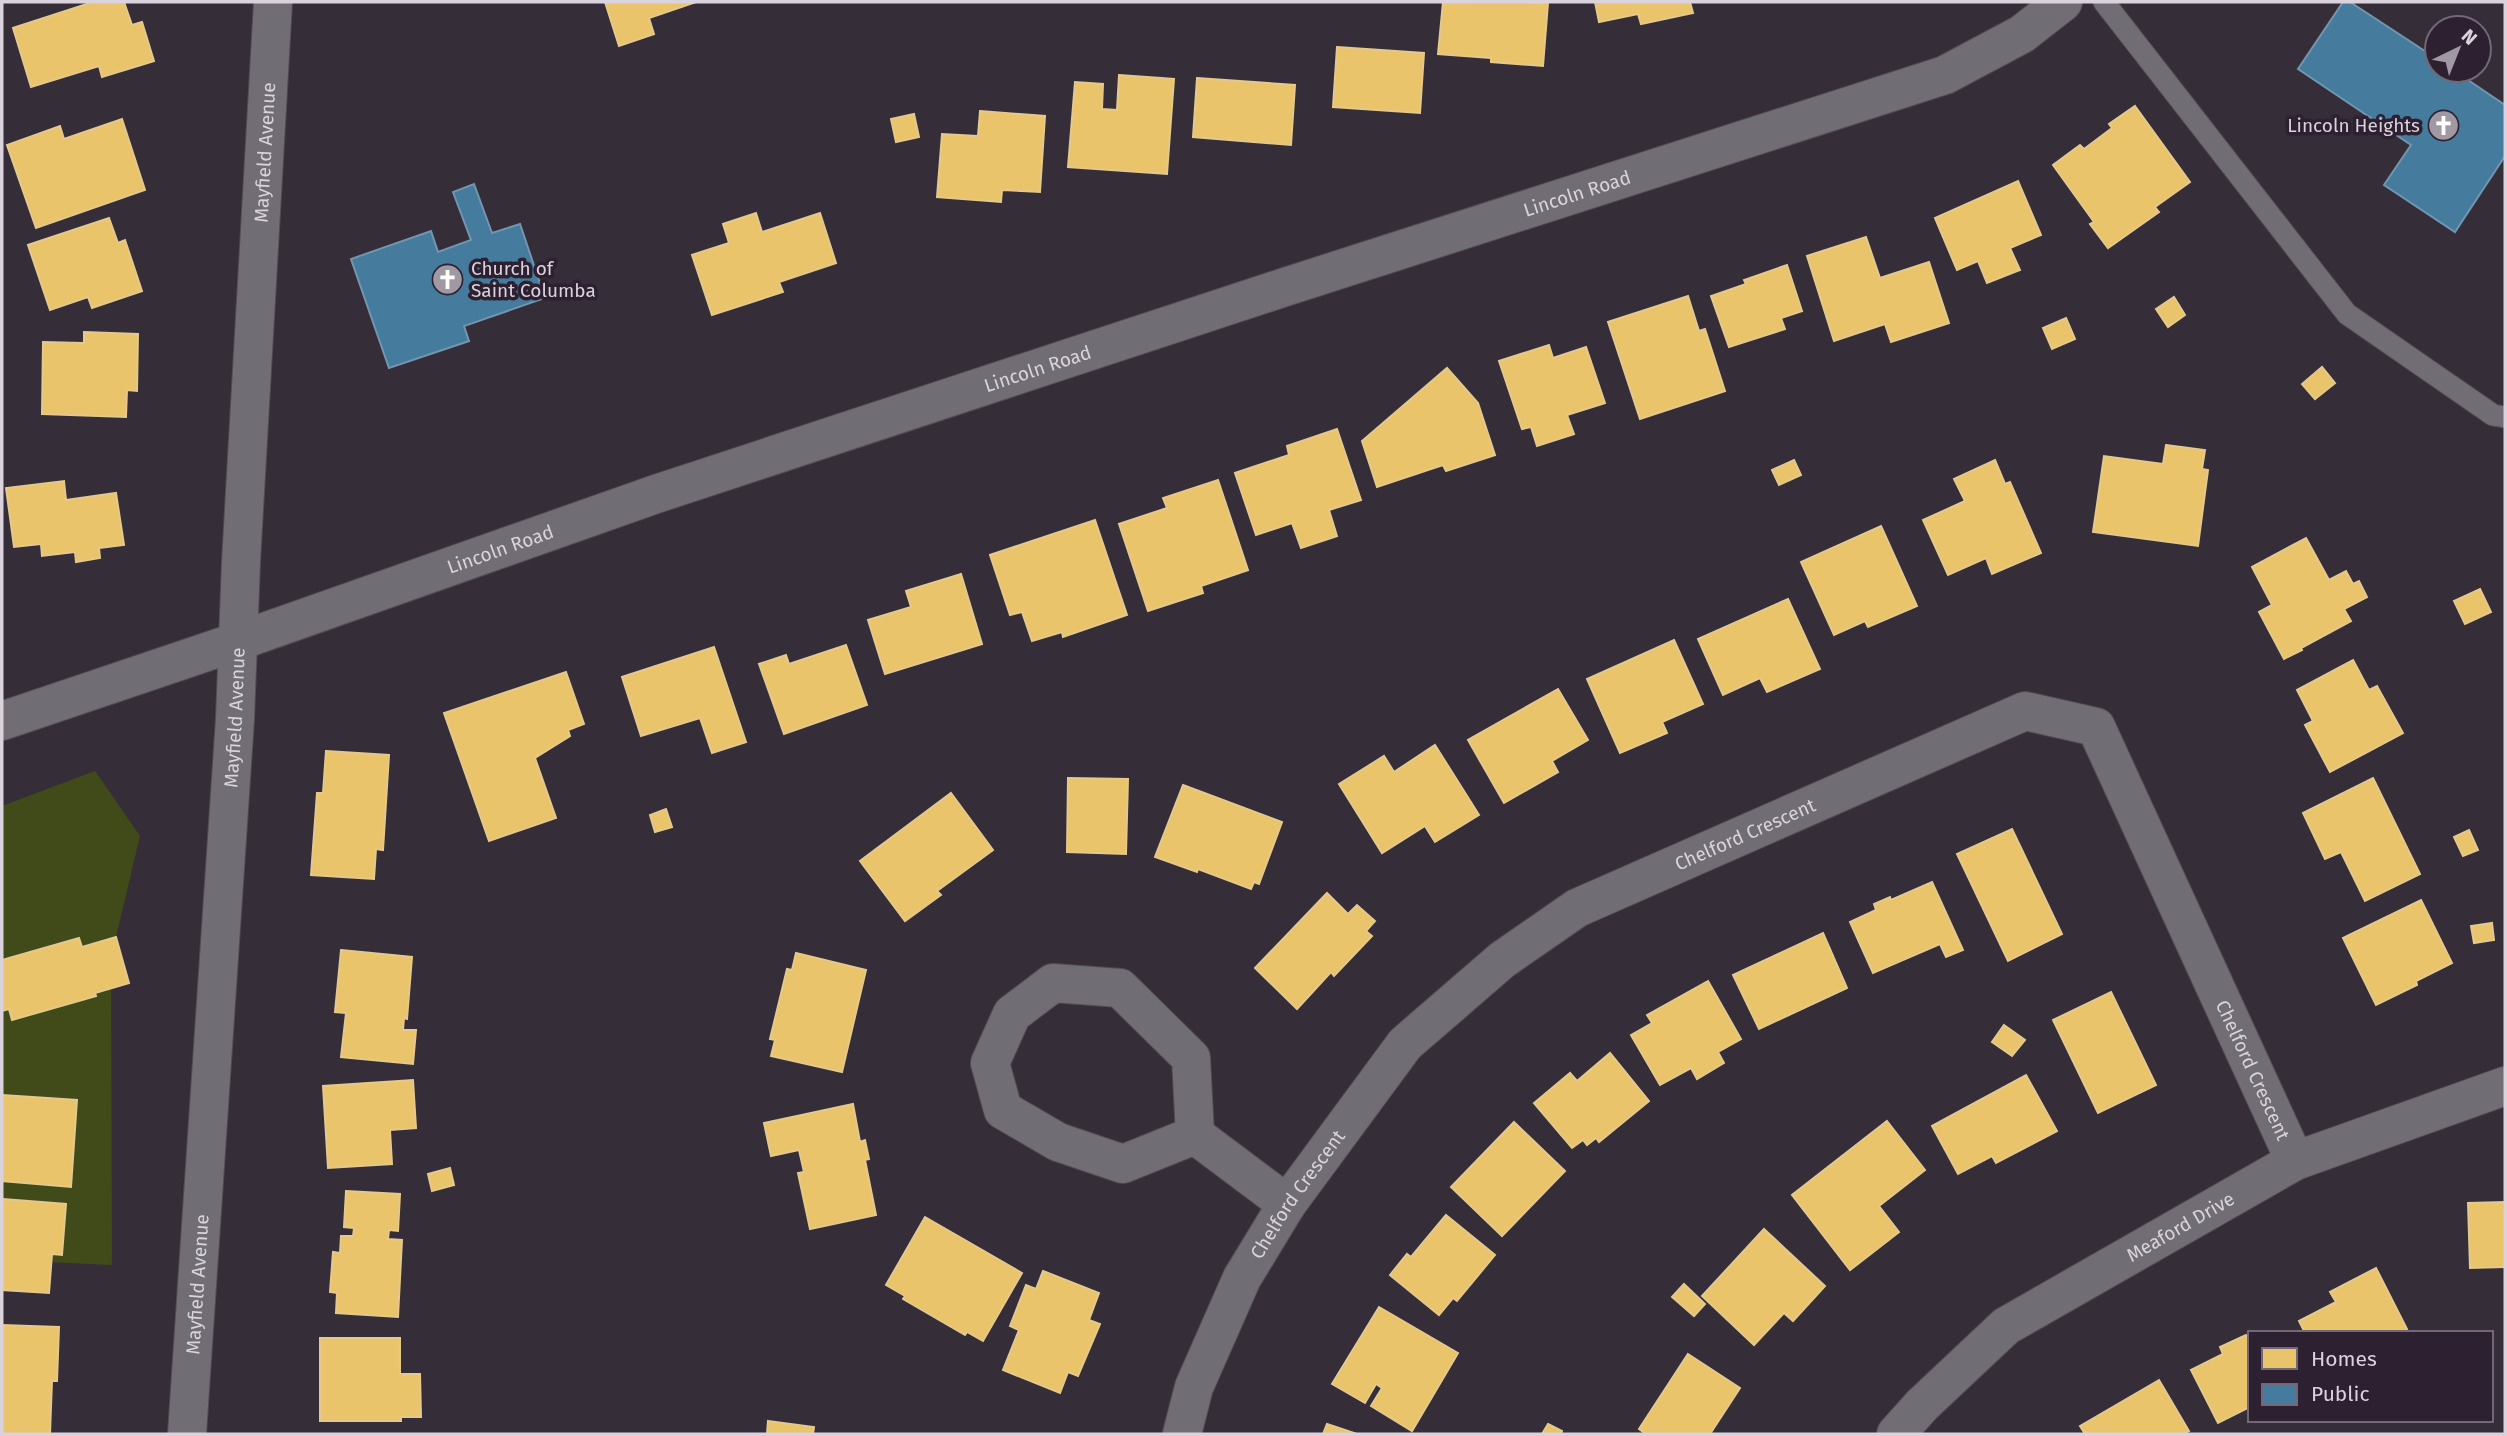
<svg xmlns="http://www.w3.org/2000/svg" width="2507" height="1436" viewBox="0 0 2507 1436" font-family="'Fira Sans',sans-serif">
	<style>
		.green { fill: #414a19 }
		.homes { fill: #e9c46a; stroke: #e4c88c; stroke-width: 2 }
		.public { fill: #457b9d; stroke: #7295b0; stroke-width: 2 }
		.lines { fill: none; stroke-linecap: round; stroke-linejoin: round }
		.lane-casing { stroke: #524c54; stroke-width: 23 }
		.street-casing { stroke: #524c54; stroke-width: 40 }
		.lane { stroke: #716d74; stroke-width: 21 }
		.street { stroke: #716d74; stroke-width: 38 }
		.labels { text-anchor: middle; dominant-baseline: central; stroke-width: 7; stroke-linejoin: round; paint-order: stroke }
		.poi-label { font-size: 19px; fill: #dad2dd; stroke: #2d2131; text-anchor: end }
		.street-label { font-size: 19px; fill: #dad2dd; stroke: #2d2131 }
	</style>
	<rect width="100%" height="100%" fill="#352e38"/>
	<polygon class="green" points="95,771 140,836 111,958 112,1265 2,1260 2,806"/>
	<g class="homes">
		<polygon points="93,2 124,2 132,25 142,22 154,61 102,77 99,66 31,87 13,28"/>
		<polygon points="605,2 696,2 649,18 654,34 619,46"/>
		<polygon points="1443,2 1548,3 1543,66 1491,62 1491,58 1438,54"/>
		<polygon points="1595,2 1690,2 1693,13 1641,24 1638,14 1599,22"/>
		<polygon points="1337,47 1424,53 1420,113 1333,107"/>
		<polygon points="1119,75 1174,79 1167,174 1068,167 1075,82 1103,84 1102,109 1117,110"/>
		<polygon points="1197,78 1295,85 1291,145 1193,137"/>
		<polygon points="2135,106 2190,182 2155,207 2159,212 2108,248 2090,224 2094,222 2053,165 2080,145 2084,149 2112,128 2109,124"/>
		<polygon points="980,111 1045,116 1040,192 1002,190 1001,202 937,197 942,134 978,136"/>
		<polygon points="914,114 919,137 896,142 891,119"/>
		<polygon points="122,119 145,190 36,228 7,145 60,126 64,139"/>
		<polygon points="2018,181 2041,235 2010,248 2020,270 1987,283 1978,261 1957,270 1935,218"/>
		<polygon points="756,213 762,232 820,213 836,263 779,282 783,292 712,315 692,255 729,243 723,224"/>
		<polygon points="109,218 118,243 125,240 142,291 92,308 88,297 50,310 28,245"/>
		<polygon points="1866,237 1880,278 1929,262 1949,323 1891,342 1885,324 1834,341 1807,256"/>
		<polygon points="1787,265 1802,311 1781,318 1785,329 1729,347 1711,296 1746,284 1744,280"/>
		<polygon points="1688,296 1699,331 1705,329 1725,391 1640,419 1608,322"/>
		<polygon points="2174,297 2185,315 2168,327 2156,309"/>
		<polygon points="2066,318 2075,339 2052,349 2043,328"/>
		<polygon points="84,332 138,334 137,391 127,390 126,417 42,414 43,342 84,343"/>
		<polygon points="1549,345 1553,358 1586,347 1605,403 1567,415 1574,434 1537,446 1531,427 1522,429 1499,361"/>
		<polygon points="2322,367 2335,383 2315,399 2302,384"/>
		<polygon points="1447,368 1478,403 1495,455 1446,471 1443,465 1377,487 1362,441"/>
		<polygon points="1337,429 1361,500 1329,510 1337,536 1301,548 1292,523 1256,535 1235,473 1289,455 1287,446"/>
		<polygon points="2166,445 2205,450 2202,469 2208,470 2198,546 2093,532 2104,456 2163,464"/>
		<polygon points="1794,460 1801,475 1779,485 1772,470"/>
		<polygon points="1995,460 2005,484 2010,482 2041,553 1992,574 1986,558 1948,575 1923,520 1965,501 1954,479"/>
		<polygon points="1218,480 1248,570 1201,586 1203,593 1148,611 1119,524 1167,508 1163,498"/>
		<polygon points="64,481 66,500 116,493 124,545 99,548 100,558 76,562 75,552 42,556 41,544 14,547 6,488"/>
		<polygon points="1095,520 1127,615 1063,637 1062,632 1032,641 1022,612 1010,615 990,555"/>
		<polygon points="1881,526 1917,606 1868,627 1865,621 1834,635 1801,562"/>
		<polygon points="2306,538 2329,580 2346,571 2353,584 2359,581 2367,597 2344,609 2351,621 2301,648 2302,650 2284,659 2259,612 2272,605 2252,567"/>
		<polygon points="961,574 982,644 885,674 868,620 911,607 906,591"/>
		<polygon points="2480,589 2491,612 2465,624 2454,601"/>
		<polygon points="1788,599 1820,669 1767,692 1760,678 1723,695 1698,639"/>
		<polygon points="1674,640 1703,704 1662,722 1667,733 1620,753 1587,679"/>
		<polygon points="846,645 867,705 784,734 759,664 786,655 789,664"/>
		<polygon points="714,647 746,742 712,753 700,718 641,736 622,677"/>
		<polygon points="2353,660 2369,690 2377,686 2403,733 2330,772 2305,725 2313,721 2297,690"/>
		<polygon points="566,672 584,724 568,730 570,736 535,758 556,818 489,841 444,713"/>
		<polygon points="1558,689 1588,740 1552,761 1558,772 1504,803 1468,740"/>
		<polygon points="1435,745 1479,815 1435,842 1425,826 1382,853 1339,784 1384,756 1394,772"/>
		<polygon points="326,751 389,755 383,850 376,849 374,879 311,875 317,793 323,793"/>
		<polygon points="1068,778 1128,779 1126,854 1067,852"/>
		<polygon points="2373,778 2420,874 2365,901 2341,852 2325,859 2303,813"/>
		<polygon points="1183,785 1282,822 1259,884 1254,882 1251,889 1198,869 1197,872 1155,857"/>
		<polygon points="951,793 993,850 937,891 941,895 905,921 860,861"/>
		<polygon points="666,809 672,827 655,832 650,815"/>
		<polygon points="2012,829 2062,934 2008,961 1957,854"/>
		<polygon points="2469,830 2478,850 2463,856 2454,837"/>
		<polygon points="1932,882 1963,950 1946,957 1940,944 1873,973 1850,922 1876,910 1874,904 1890,897 1891,900"/>
		<polygon points="1327,893 1348,914 1357,905 1375,921 1366,931 1372,936 1334,976 1331,972 1297,1009 1255,968"/>
		<polygon points="2421,900 2452,963 2416,981 2417,985 2376,1005 2343,938"/>
		<polygon points="2492,923 2494,940 2474,943 2471,926"/>
		<polygon points="1823,933 1847,988 1759,1029 1733,975"/>
		<polygon points="116,937 129,983 95,993 96,996 12,1020 9,1009 2,1011 2,960 79,938 82,947"/>
		<polygon points="341,950 412,957 407,1019 404,1018 403,1030 416,1030 413,1064 341,1057 346,1013 335,1012"/>
		<polygon points="796,953 866,970 842,1072 771,1056 775,1040 770,1039 787,969 792,970"/>
		<polygon points="1708,981 1741,1039 1718,1052 1724,1063 1697,1079 1691,1068 1660,1085 1631,1035 1652,1023 1647,1015"/>
		<polygon points="2111,992 2156,1085 2098,1113 2053,1020"/>
		<polygon points="2004,1025 2025,1040 2012,1056 1992,1042"/>
		<polygon points="1610,1053 1649,1101 1599,1142 1596,1138 1587,1145 1583,1140 1572,1148 1534,1103 1570,1073 1577,1081"/>
		<polygon points="2026,1075 2057,1131 1996,1163 1992,1156 1958,1174 1932,1126"/>
		<polygon points="413,1080 416,1128 390,1130 392,1164 328,1168 323,1086"/>
		<polygon points="2,1095 77,1100 71,1187 2,1181"/>
		<polygon points="853,1104 860,1142 865,1140 869,1159 865,1160 876,1215 810,1229 798,1173 804,1172 799,1150 771,1156 764,1123"/>
		<polygon points="1887,1121 1925,1170 1879,1206 1899,1232 1850,1270 1792,1195"/>
		<polygon points="1514,1122 1565,1171 1502,1236 1451,1187"/>
		<polygon points="450,1168 454,1185 432,1191 428,1174"/>
		<polygon points="346,1191 400,1194 398,1231 389,1230 388,1239 402,1240 398,1317 336,1313 337,1293 330,1292 333,1252 340,1253 341,1236 353,1236 354,1228 344,1227"/>
		<polygon points="3,1199 66,1204 62,1255 52,1254 49,1293 2,1290"/>
		<polygon points="2505,1202 2505,1267 2470,1268 2468,1203"/>
		<polygon points="1446,1215 1495,1255 1457,1301 1453,1298 1439,1315 1390,1275 1407,1254 1411,1257"/>
		<polygon points="925,1217 1022,1273 983,1341 967,1332 965,1335 903,1299 905,1296 886,1285"/>
		<polygon points="1764,1229 1825,1286 1793,1321 1784,1313 1754,1345 1702,1296"/>
		<polygon points="2376,1268 2407,1329 2400,1333 2305,1333 2299,1321 2336,1302 2330,1292"/>
		<polygon points="1043,1271 1099,1293 1089,1320 1100,1324 1078,1376 1068,1372 1060,1393 1003,1370 1019,1330 1010,1326 1026,1285 1036,1289"/>
		<polygon points="1684,1284 1705,1304 1694,1316 1672,1297"/>
		<polygon points="1379,1307 1458,1353 1412,1431 1371,1406 1382,1388 1376,1384 1365,1403 1332,1384"/>
		<polygon points="2,1325 59,1327 57,1381 52,1381 50,1434 2,1434"/>
		<polygon points="2246,1335 2250,1340 2250,1407 2218,1423 2191,1370 2223,1354 2220,1347"/>
		<polygon points="320,1338 400,1338 400,1374 420,1374 421,1417 401,1417 401,1421 320,1421"/>
		<polygon points="1688,1354 1740,1388 1710,1434 1646,1434 1639,1429"/>
		<polygon points="2159,1380 2189,1431 2183,1434 2085,1434 2080,1426"/>
		<polygon points="768,1421 814,1427 813,1434 767,1434"/>
		<polygon points="1327,1424 1357,1434 1323,1434"/>
		<polygon points="1548,1424 1562,1431 1561,1434 1542,1434"/>
	</g>
	<g class="public">
		<polygon points="2343,2 2350,2 2437,59 2437,70 2453,70 2505,105 2505,156 2455,232 2384,185 2411,145 2298,69"/>
		<polygon points="474,184 492,233 520,224 545,298 464,326 469,341 389,368 351,259 431,231 438,252 471,240 453,192"/>
	</g>
	<g class="lines">
		<defs>
			<polyline id="lane" points="2104,2 2347,314 2493,415 2505,417"/>
			<g id="street">
				<path id="s1" d="M 2,721 L 239,641 L 656,494 L 1285,287 L 1945,75 L 2022,34 L 2063,2"/>
				<polygon points="1053,983 1120,988 1191,1058 1195,1135 1123,1164 1058,1142 1003,1110 990,1063 1012,1014"/>
				<polyline points="1195,1135 1287,1204"/>
				<path id="s2" d="M 187,1434 L 235,719 L 241,562 L 273,2"/>
				<path id="s3" d="M 1182,1434 L 1194,1387 L 1242,1278 L 1287,1204 L 1405,1044 L 1502,960 L 1577,908 L 2025,711 L 2096,727 L 2295,1161"/>
				<path id="s4" d="M 1896,1434 L 1922,1405 L 2006,1326 L 2295,1161 L 2505,1086"/>
			</g>
		</defs>
		<use href="#lane" class="lane-casing"/>
		<use href="#street" class="street-casing"/>
		<use href="#lane" class="lane"/>
		<use href="#street" class="street"/>
	</g>
	<defs>
		<symbol id="church-disc" viewBox="-11 -11 22 22"><circle r="9.5" fill="#a099a3" stroke="#2d2131"/><path d="M-1.2-6h2.4v3.5h3.3v2.4h-3.3V6h-2.4V-.1h-3.3v-2.4h3.3Z" fill="#fff"/></symbol>
	</defs>
	<g fill-rule="evenodd">
		<use href="#church-disc" x="2426" y="108" width="35" height="35"/>
		<use href="#church-disc" x="430" y="262" width="35" height="35"/>
	</g>
	<g class="labels">
		<g class="poi-label">
			<text x="2420" y="125">Lincoln Heights</text>
			<text x="471" y="268" text-anchor="start">Church of<tspan x="471" dy="22">Saint Columba</tspan></text>
		</g>
		<g class="street-label">
			<text stroke="none"><textPath href="#s2" startOffset="1284">Mayfield Avenue</textPath></text>
			<text stroke="none"><textPath href="#s1" startOffset="1661">Lincoln Road</textPath></text>
			<text stroke="none"><textPath href="#s1" startOffset="1094">Lincoln Road</textPath></text>
			<text stroke="none"><textPath href="#s1" startOffset="527">Lincoln Road</textPath></text>
			<text stroke="none"><textPath href="#s2" startOffset="718">Mayfield Avenue</textPath></text>
			<text stroke="none"><textPath href="#s3" startOffset="856">Chelford Crescent</textPath></text>
			<text stroke="none"><textPath href="#s3" startOffset="1612">Chelford Crescent</textPath></text>
			<text stroke="none"><textPath href="#s3" startOffset="268">Chelford Crescent</textPath></text>
			<text stroke="none"><textPath href="#s4" startOffset="355">Meaford Drive</textPath></text>
			<text stroke="none"><textPath href="#s2" startOffset="150">Mayfield Avenue</textPath></text>
		</g>
	</g>
	<rect width="2507" height="1436" fill="none" stroke="#dad2dd" stroke-width="7"/>
	<rect x="2248" y="1331" width="245" height="91" fill="#2d2131" stroke="#726876" stroke-width="2"/>
	<rect x="2262" y="1348" width="35" height="21" fill="#e9c46a" stroke="#726876" stroke-width="2"/>
	<text x="2311" y="1366" font-size="21" fill="#dad2dd">Homes</text>
	<rect x="2262" y="1384" width="35" height="21" fill="#457b9d" stroke="#726876" stroke-width="2"/>
	<text x="2311" y="1401" font-size="21" fill="#dad2dd">Public</text>
	<g transform="translate(2458 49) rotate(43)"><circle r="33" fill="#2d2131" stroke="#726876" stroke-width="2"/>
	<path d="M0-5L12 26L0 18L-12 26Z" fill="#a099a3"/>
	<text y="-10" font-size="19" font-weight="bold" text-anchor="middle" fill="#dad2dd">N</text>
	</g>
</svg>
